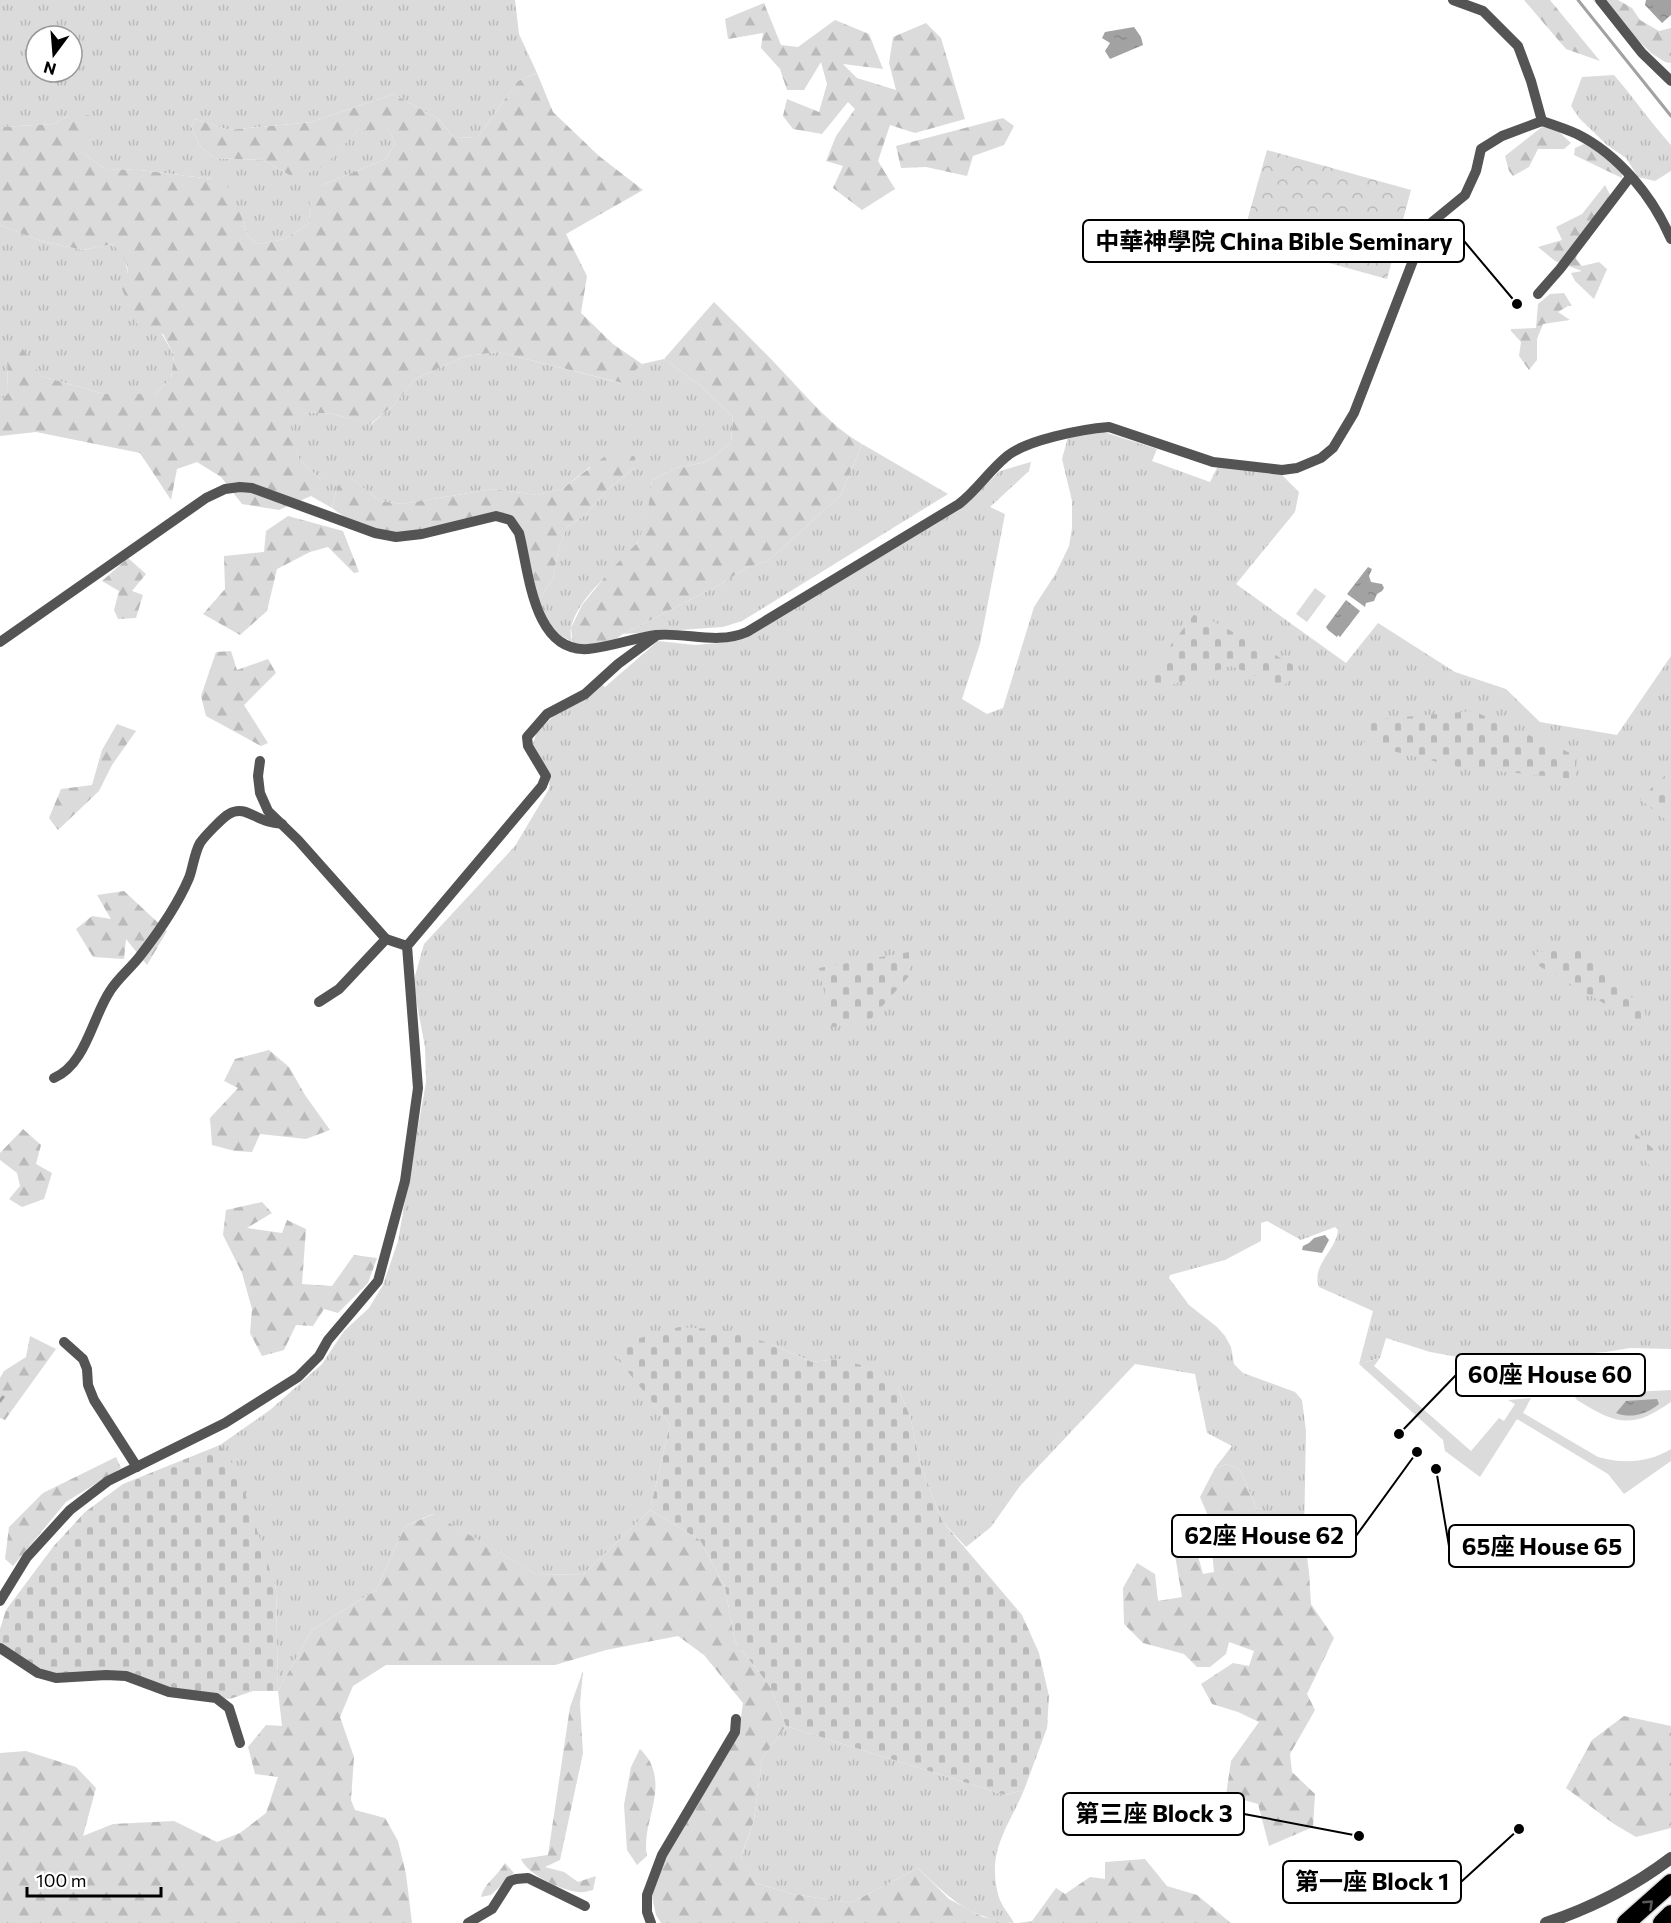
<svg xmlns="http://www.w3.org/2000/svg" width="1671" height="1923" viewBox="0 0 1671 1923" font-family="Commissioner,'Noto Sans TC',sans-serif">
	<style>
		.grass { fill: url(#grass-tufts); fill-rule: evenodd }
		.forest { fill: url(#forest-firs) }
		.cemetery { fill: url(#cemetery-stones) }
		.park { fill: url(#park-crowns) }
		.garden { fill: #dbdbdb }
		.water { fill: url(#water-ripples) }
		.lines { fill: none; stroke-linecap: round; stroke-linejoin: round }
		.stream { stroke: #a2a2a2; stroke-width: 3 }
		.motorway-casing { stroke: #dbdbdb; stroke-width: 21 }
		.minor { stroke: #545454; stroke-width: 10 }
		.tertiary { stroke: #545454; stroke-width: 12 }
		.motorway { stroke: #000; stroke-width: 18 }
		.oneway { stroke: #595959 }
		.leader { fill: none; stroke: #000; stroke-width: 2 }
		.callout-dot { fill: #000; stroke: #fff; stroke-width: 2 }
		.callout { fill: #fff; stroke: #000; stroke-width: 2 }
		.callout-label { font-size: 24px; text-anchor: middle; font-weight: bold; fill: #000 }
	</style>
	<defs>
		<pattern id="grass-tufts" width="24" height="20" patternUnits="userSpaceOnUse" patternTransform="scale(1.5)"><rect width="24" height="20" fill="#dbdbdb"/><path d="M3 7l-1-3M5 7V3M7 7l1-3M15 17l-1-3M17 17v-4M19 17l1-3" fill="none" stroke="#bababa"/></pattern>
		<pattern id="forest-firs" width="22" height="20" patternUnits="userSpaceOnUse" patternTransform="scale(1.5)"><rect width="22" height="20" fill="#dbdbdb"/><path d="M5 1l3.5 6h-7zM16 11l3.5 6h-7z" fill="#bababa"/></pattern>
		<pattern id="cemetery-stones" width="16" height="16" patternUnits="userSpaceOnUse" patternTransform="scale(1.5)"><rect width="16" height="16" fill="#dbdbdb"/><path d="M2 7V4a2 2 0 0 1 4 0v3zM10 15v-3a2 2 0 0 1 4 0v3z" fill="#bababa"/></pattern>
		<pattern id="park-crowns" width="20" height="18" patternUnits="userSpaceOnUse" patternTransform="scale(1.5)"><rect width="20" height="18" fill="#dbdbdb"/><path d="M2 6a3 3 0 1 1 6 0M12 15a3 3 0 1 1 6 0" fill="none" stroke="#bababa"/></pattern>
		<pattern id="water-ripples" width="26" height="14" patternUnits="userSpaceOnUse" patternTransform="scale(1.5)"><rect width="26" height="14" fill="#a2a2a2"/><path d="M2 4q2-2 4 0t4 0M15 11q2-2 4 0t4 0" fill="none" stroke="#8a8a8a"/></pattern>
	</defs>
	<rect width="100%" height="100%" fill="#fff"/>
	<g class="grass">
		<path d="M 0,0 L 515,0 L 519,34 L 537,73 L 518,81 L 478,137 L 455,138 L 437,118 L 393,94 L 312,122 L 228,130 L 196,119 L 191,126 L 199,145 L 213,158 L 263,160 L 289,175 L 323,166 L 358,130 L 389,130 L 395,144 L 386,159 L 322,185 L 311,208 L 308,224 L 285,239 L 257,244 L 247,235 L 241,214 L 212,179 L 140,170 L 105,169 L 83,153 L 83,140 L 69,116 L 53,124 L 0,127 ZM 36,36 L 72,36 L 72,72 L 36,72 Z"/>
		<path d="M 1614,75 C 1634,98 1651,123 1671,145 L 1671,171 L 1655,181 L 1638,177 L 1626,158 L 1607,145 L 1580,119 L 1571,106 L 1582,77 Z"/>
		<polygon points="0,225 41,241 83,250 113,244 125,257 128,276 174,355 171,379 154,394 104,394 41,376 7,357 8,393 0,402"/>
		<path d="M 498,352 L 621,383 L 642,364 L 664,359 L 702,387 L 733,417 L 731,443 L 706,462 L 676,468 L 652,480 C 650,500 649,526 637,543 C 618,569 578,595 571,628 C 570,632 571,637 572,642 L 552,630 L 539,600 L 553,578 L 559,548 L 567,527 L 586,514 L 605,492 L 635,467 L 590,467 L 562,489 L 537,495 L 493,489 L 402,504 L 380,501 L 352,479 L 337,487 L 332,508 L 311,496 L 321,480 L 299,459 L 289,423 L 307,412 L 332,414 L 371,424 L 394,405 L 415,379 L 466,356 Z"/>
		<path d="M 1104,432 L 1157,449 L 1152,461 L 1210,482 L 1218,466 L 1281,474 L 1299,492 L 1295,512 L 1236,584 L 1346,663 L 1378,623 L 1455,672 L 1506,689 L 1540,722 L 1617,735 L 1671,656 L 1671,1349 L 1630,1348 L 1606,1352 L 1480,1361 L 1430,1352 L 1386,1338 L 1380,1358 L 1359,1364 L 1373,1311 L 1319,1287 C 1311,1265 1336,1251 1338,1230 L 1335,1227 L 1301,1240 L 1267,1221 L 1261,1223 L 1261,1241 L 1225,1260 L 1170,1275 L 1169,1278 L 1189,1305 L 1217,1327 L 1225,1336 L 1231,1347 L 1234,1364 L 1243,1373 L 1295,1392 L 1302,1400 L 1306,1431 L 1304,1536 L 1282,1528 L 1260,1516 L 1240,1470 L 1227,1464 L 1215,1468 L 1232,1446 L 1207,1433 L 1195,1374 L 1135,1364 L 1020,1486 L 991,1527 L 966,1547 L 942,1521 L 920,1463 L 910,1416 L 898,1388 L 838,1359 L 812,1362 L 771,1344 L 609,1347 L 670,1424 L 650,1510 L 583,1575 L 536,1574 L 433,1514 L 405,1526 L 376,1590 L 312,1630 L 278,1691 L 276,1588 L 220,1445 L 270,1410 L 322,1364 L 344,1331 L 369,1308 L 383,1285 L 398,1241 L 426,1082 L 425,1047 L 413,983 L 424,944 L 515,846 L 549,789 L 550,773 L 532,747 L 537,731 L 595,679 L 605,687 L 658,641 L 695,645 L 730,642 L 761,628 L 961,509 L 1000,471 L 1031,462 L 1029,471 L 990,507 L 1005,514 L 980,644 L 962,699 L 987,714 L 1003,708 L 1034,607 L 1056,573 L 1069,546 L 1072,528 L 1072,501 L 1062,459 L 1068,437 Z"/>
		<polygon points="862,444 948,494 742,621 723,627 623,634 721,584 746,568 768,561 841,495"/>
		<path d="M 786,1726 L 1005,1795 L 1024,1790 C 1008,1828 987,1850 998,1894 C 1000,1904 1009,1914 1014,1923 C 969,1918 949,1898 918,1868 L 851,1903 L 793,1894 L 755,1883 L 741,1858 L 754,1820 L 762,1759 Z"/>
	</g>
	<g class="forest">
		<polygon points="1524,0 1550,0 1600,61 1566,49"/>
		<polygon points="1593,0 1618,0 1632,8 1640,20 1659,31 1671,28 1671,63 1665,62 1651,53 1630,32 1611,21"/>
		<polygon points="764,3 781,45 798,47 835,20 869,34 883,69 843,64 857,78 896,90 889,63 893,37 926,23 941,38 965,119 915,133 890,125 878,161 895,189 862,210 833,188 843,166 826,161 836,136 855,109 848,102 822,134 793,129 783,116 787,99 819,112 827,84 821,62 804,90 787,90 780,69 761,48 763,33 728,39 725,19"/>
		<path d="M 537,73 L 553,112 L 599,156 L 643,190 L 566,234 L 587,276 L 581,313 L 613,344 L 642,364 L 622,383 L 498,352 L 466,356 L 415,379 L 394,405 L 370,424 L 332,414 L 307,412 L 290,423 L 299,459 L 322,481 L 311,496 L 279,510 L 242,504 L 221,477 L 197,462 L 177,469 L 171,500 L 140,453 L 36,432 L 0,436 L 0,402 L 8,393 L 7,357 L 22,348 L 41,376 L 104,394 L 154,394 L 171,379 L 174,355 L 163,334 L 139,328 L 122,289 C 132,268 128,261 113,244 L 83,250 L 41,241 L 0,225 L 0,127 L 53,124 L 69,116 L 89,115 L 99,123 L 92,136 L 83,140 L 83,153 L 105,169 L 140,170 L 212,179 L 227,186 L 241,214 L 247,235 L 257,244 L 285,239 L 308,224 L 311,208 L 308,197 L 322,185 L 386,159 L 395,144 L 389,130 L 358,130 L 324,166 L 306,174 L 289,175 L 263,160 L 213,158 L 199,145 L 191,126 L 196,119 L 228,130 L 312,122 L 393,94 L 437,118 L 455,138 L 478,137 L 518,81 Z"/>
		<polygon points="1003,118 1014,126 1004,145 973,156 967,176 926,167 901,168 896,146"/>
		<polygon points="1542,127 1556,129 1571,143 1564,149 1538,149 1529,167 1513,176 1509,171 1505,156"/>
		<polygon points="1584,144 1613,154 1622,172 1622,178 1574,155 1575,148"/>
		<polygon points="1605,185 1615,204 1584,230 1576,259 1582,266 1599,262 1607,269 1594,299 1575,281 1571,273 1582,271 1555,261 1538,247 1562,240 1556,227 1582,214"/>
		<polygon points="1564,293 1572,306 1568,306 1558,312 1570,320 1543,324 1537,339 1537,360 1529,370 1519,356 1521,342 1511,331 1511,329 1536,328 1538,304 1550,294"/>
		<path d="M 714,302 C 738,326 763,350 786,375 C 811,401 831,426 862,444 L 841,495 L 768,561 L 746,568 L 721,584 L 623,634 L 600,650 L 574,654 L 571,628 L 582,605 L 609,572 L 638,542 L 647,517 L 652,480 L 676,468 L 706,462 L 731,443 L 733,417 L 702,387 L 664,359 Z"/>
		<path d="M 622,450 L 635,457 L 635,467 L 605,492 L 586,514 L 567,527 L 559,548 L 553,578 L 539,600 L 522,529 L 494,513 C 460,521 422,535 387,533 C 367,531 348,520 332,508 L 337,487 L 344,479 L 352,479 L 380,501 L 402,504 L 493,489 L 537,495 L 562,489 L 608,454 Z"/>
		<polygon points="288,516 343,531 359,572 354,573 328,547 310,552 277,569 267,611 240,635 203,614 225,589 224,556 264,552 266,531"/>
		<polygon points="128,558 146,574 132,591 143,595 136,618 118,619 114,610 119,591 102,581"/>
		<polygon points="231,651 237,670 268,659 276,673 244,705 268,743 261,746 206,716 201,696 216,652"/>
		<polygon points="117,724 136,731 112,765 99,791 58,830 49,818 61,789 92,785 102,750"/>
		<polygon points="124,891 167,931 147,965 126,939 124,959 93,957 76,929 92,916 111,919 97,895"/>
		<polygon points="269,1050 289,1067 305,1095 330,1130 306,1139 260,1134 252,1152 235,1151 212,1145 210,1118 238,1088 224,1081 235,1059"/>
		<polygon points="23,1129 41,1145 36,1164 52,1173 44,1199 22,1207 9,1199 20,1186 17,1173 0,1160 0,1153"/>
		<polygon points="262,1202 272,1213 247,1228 282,1233 287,1220 306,1229 302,1284 332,1286 354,1255 377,1258 368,1283 338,1313 324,1309 313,1326 296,1325 284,1350 262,1356 250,1333 252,1309 242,1273 223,1235 226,1210"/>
		<polygon points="30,1336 56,1349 5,1420 0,1418 0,1378 4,1371 26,1357"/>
		<polygon points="116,1457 121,1468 66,1502 13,1566 5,1559 9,1527 43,1493"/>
		<polygon points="1227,1464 1240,1470 1260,1516 1282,1528 1304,1536 1309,1572 1311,1604 1334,1638 1307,1694 1315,1710 1290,1754 1292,1772 1315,1794 1313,1827 1269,1846 1258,1804 1226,1795 1231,1761 1259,1722 1238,1712 1212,1704 1201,1684 1233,1663 1249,1666 1254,1651 1229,1642 1226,1654 1210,1667 1197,1667 1184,1654 1143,1643 1124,1624 1123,1588 1137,1563 1155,1574 1158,1601 1182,1597 1174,1549 1193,1538 1203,1574 1214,1572 1209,1518 1200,1497 1215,1468"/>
		<polygon points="650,1510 700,1540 725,1587 735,1642 770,1686 786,1726 762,1759 754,1820 741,1857 755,1883 793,1894 851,1903 918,1868 949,1899 983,1917 1012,1923 661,1923 656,1915 651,1892 667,1846 739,1732 743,1703 704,1655 678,1636 606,1650 555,1665 386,1665 353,1686 340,1717 354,1757 351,1800 355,1810 385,1818 398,1841 406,1874 412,1923 0,1923 0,1753 26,1751 76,1767 96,1788 83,1836 113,1824 174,1821 217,1842 240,1833 266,1813 278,1777 255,1774 248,1747 266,1725 282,1726 278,1691 312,1630 376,1590 405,1526 434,1514 536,1574 583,1575"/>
		<path d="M 583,1671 L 580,1704 L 583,1753 L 560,1860 L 545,1867 L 564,1872 L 578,1882 L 596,1876 L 593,1890 C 588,1891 583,1893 578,1892 C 561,1890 528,1875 521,1859 L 548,1855 L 570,1707 Z"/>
		<polygon points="1624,1716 1671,1726 1671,1828 1636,1837 1614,1824 1566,1788 1592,1740"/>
		<path d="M 640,1749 C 644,1753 649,1759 651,1764 C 665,1795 641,1825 647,1856 L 637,1865 L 627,1850 L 624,1805 L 631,1767 Z"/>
		<polygon points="1145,1859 1167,1886 1197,1895 1231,1923 1018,1923 1032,1921 1056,1888 1065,1894 1090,1877 1105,1879 1105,1862"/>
		<path d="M 505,1863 L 514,1873 L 491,1895 L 481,1897 C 484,1883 498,1876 505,1863 Z"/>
	</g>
	<g class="cemetery">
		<polygon points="1196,612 1295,666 1284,687 1231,666 1152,691 1149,674"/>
		<polygon points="1473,711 1577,756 1575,779 1458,767 1364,744 1369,720"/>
		<polygon points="1671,770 1671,824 1640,799"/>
		<polygon points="1583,947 1645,1011 1646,1022 1628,1017 1539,966 1536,952"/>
		<polygon points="909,952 910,975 869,1021 832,1027 819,968"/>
		<polygon points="1629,1129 1656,1151 1650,1166 1622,1135"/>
		<polygon points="679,1327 728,1330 771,1344 812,1362 838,1359 880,1370 898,1388 910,1416 920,1463 942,1521 1022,1615 1039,1653 1049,1696 1047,1728 1024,1790 1005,1795 786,1726 770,1686 735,1642 725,1587 700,1540 650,1510 670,1424 608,1347"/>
		<polygon points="220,1445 237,1468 276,1589 278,1691 253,1691 230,1699 177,1692 115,1671 54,1675 14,1655 0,1645 0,1629 6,1610 53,1547 85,1512 123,1484"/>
	</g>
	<polygon class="park" points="1267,150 1411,190 1387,279 1242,239"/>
	<g class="garden">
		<polygon points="1315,588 1326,596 1307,622 1296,614"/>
		<path d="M 1380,1358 L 1374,1366 L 1471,1451 L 1499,1418 L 1504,1421 L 1515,1404 L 1508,1400 L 1531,1398 L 1523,1413 L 1598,1457 C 1623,1464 1648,1463 1671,1449 L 1671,1461 L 1624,1494 L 1608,1474 L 1517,1419 L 1480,1477 L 1445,1451 L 1443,1440 L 1359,1364 Z"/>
		<path d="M 1671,1390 L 1671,1402 C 1631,1430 1616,1424 1577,1400 L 1575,1397 L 1578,1395 Z"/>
	</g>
	<g class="water">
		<polygon points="1646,0 1671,0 1671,15 1662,23 1645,5"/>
		<polygon points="1134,27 1141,37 1143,45 1110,59 1105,51 1110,43 1102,38 1105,32"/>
		<polygon points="1368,567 1372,569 1369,576 1371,582 1382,584 1384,588 1382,591 1377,594 1374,601 1366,603 1365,607 1347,594"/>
		<polygon points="1346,600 1360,611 1340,637 1338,635 1337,637 1328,630 1326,627"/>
		<polygon points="1325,1235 1329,1240 1322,1253 1302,1250 1303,1246 1309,1243 1314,1238"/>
		<path d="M 1657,1399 L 1659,1404 C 1647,1414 1631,1419 1616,1413 L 1626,1401 Z"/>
	</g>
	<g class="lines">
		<g class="stream">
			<polyline points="1578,0 1671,116"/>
			<polyline points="0,1401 3,1397"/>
		</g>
		<defs>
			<g id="motorway">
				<polyline points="1626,1923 1671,1883"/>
				<polyline points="1662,1923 1671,1914"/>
			</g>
		</defs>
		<use href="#motorway" class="motorway-casing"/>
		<g class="minor">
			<polyline points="1453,0 1483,11 1518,46 1531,81 1542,121"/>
			<polyline points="1600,0 1642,53 1671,81"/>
			<path d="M 1542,121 C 1554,125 1566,129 1577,134 C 1619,155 1653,197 1671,239"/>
			<polyline points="1538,294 1560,269 1630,177"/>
			<path d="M 0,642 L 206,498 L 225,489 L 240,487 L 252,488 L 375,533 L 396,537 L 422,534 L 496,516 L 510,520 L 519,533 C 529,571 533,653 588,649 C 611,647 633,638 656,635 C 687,632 717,645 747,632 L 959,504 C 977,490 989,471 1006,457 C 1025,440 1083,429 1109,427 L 1213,462 L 1282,470 L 1297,468 L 1321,458 L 1333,448 L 1354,413 L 1426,227 L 1465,195 L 1476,171 L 1481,149 L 1502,136 L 1542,121"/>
			<polyline points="260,761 258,776 260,793 268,811 298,840 386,939 407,946"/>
			<polyline points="319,1002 339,989 386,939"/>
			<path d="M 54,1078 C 86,1064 92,1018 110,991 C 118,978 131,968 140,956 C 158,933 177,906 189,878 C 193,868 194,854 200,843 C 204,837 223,817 229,814 C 242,806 252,816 264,820 C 269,822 276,823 282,824"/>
			<polyline points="64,1342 83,1359 87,1369 88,1385 94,1400 137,1467"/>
			<polyline points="0,1601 27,1557 70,1510 108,1481 225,1423 298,1377 319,1356 328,1340 378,1281 405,1181 418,1088 407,946 542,786 546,776 528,746 527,737 547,714 585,694 618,664 656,636"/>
			<polyline points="0,1648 38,1673 56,1678 106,1675 126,1676 169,1692 216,1698 229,1708 240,1743"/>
			<polyline points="468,1923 492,1909 510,1881 516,1879 528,1878 585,1906"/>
			<polyline points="651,1923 647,1912 647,1895 662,1855 735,1732 736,1719"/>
		</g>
		<path class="tertiary" d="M 1546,1923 C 1591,1908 1633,1887 1671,1858"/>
		<use href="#motorway" class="motorway"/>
	</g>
	<defs><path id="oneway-chevron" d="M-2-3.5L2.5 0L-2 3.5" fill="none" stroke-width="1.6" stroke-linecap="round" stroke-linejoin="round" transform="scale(1.5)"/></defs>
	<use class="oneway" href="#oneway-chevron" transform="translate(1649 1904) rotate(-43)"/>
	<path class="leader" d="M1517 304L1464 241M1399 1434L1456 1375M1417 1452L1356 1536M1436 1469L1449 1546M1359 1836L1244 1814M1519 1829L1461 1882"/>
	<g class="callout-dot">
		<circle cx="1517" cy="304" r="6"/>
		<circle cx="1399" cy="1434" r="6"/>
		<circle cx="1417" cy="1452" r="6"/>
		<circle cx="1436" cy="1469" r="6"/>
		<circle cx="1359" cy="1836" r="6"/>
		<circle cx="1519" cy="1829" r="6"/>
	</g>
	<g class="callout">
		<rect x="1083" y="220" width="381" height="42" rx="6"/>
		<rect x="1456" y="1354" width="189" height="42" rx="6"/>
		<rect x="1172" y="1515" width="184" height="42" rx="6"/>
		<rect x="1449" y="1525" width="185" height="42" rx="6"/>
		<rect x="1063" y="1793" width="181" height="42" rx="6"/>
		<rect x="1283" y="1861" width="178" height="42" rx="6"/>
	</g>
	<g class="callout-label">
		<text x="1274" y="250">中華神學院 China Bible Seminary</text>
		<text x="1550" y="1383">60座 House 60</text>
		<text x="1264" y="1544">62座 House 62</text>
		<text x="1542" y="1555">65座 House 65</text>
		<text x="1154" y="1822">第三座 Block 3</text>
		<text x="1372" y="1890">第一座 Block 1</text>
	</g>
	<g transform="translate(54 54) rotate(196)"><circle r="28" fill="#ffffff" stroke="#999999" stroke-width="1.5"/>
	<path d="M0-4.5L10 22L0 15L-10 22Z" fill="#000000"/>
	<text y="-9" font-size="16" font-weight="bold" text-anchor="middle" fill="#000000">N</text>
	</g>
	<path d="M27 1887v9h134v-9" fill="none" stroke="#000000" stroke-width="3"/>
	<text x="36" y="1887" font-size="18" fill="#000000" stroke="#ffffff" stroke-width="4.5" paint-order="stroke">100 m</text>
</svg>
